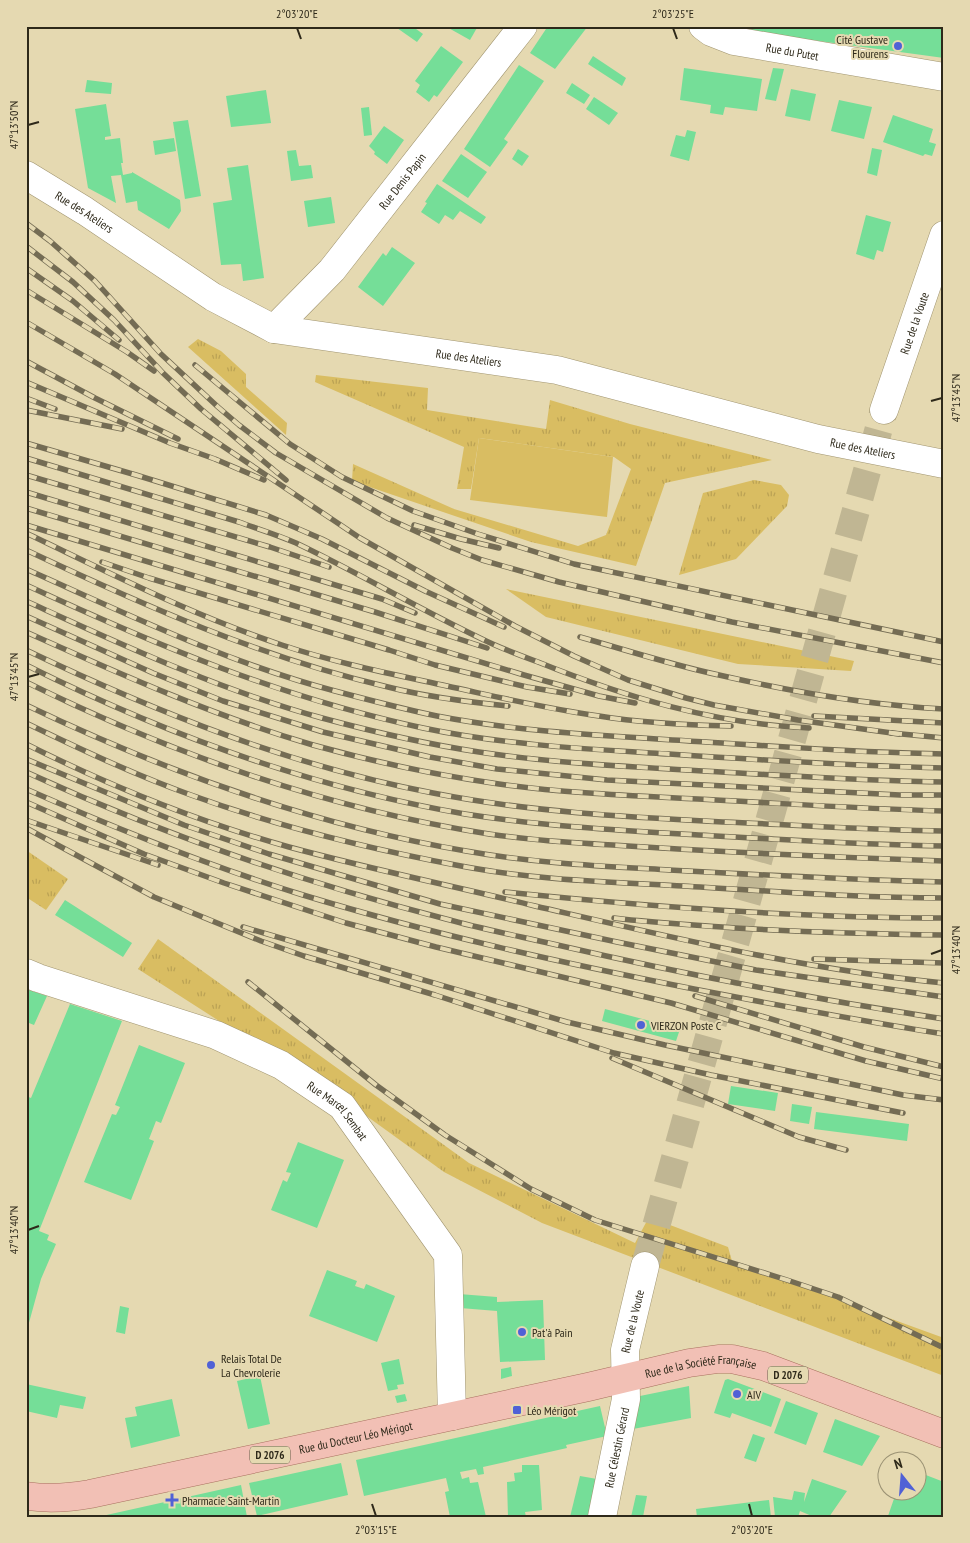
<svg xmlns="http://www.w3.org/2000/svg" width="970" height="1543" viewBox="0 0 970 1543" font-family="'PT Sans Narrow',sans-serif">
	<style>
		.grass { fill: url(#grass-tufts) }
		.park { fill: #d9bd62 }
		.building { fill: #75de98 }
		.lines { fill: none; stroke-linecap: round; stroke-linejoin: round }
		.minor-tunnel { stroke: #c0b693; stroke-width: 28; stroke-dasharray: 28 14; stroke-linecap: butt }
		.minor-casing { stroke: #a19570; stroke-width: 29 }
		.major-casing { stroke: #a8705f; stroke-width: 29 }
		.minor { stroke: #fff; stroke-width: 28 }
		.major { stroke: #f2c0b5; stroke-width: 28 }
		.rail-casing { stroke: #746c54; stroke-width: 5.5 }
		.rail { stroke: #e5d9b1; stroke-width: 4; stroke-dasharray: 11; stroke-linecap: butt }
		.ticks { fill: none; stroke: #2e291a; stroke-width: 2 }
		.poi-dot { fill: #5061d6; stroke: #e5d9b1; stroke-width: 2 }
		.labels { text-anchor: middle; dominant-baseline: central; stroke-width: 4; stroke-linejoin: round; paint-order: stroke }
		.shield { fill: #e5d9b1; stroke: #655e47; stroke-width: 1 }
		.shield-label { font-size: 11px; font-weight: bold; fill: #2e291a }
		.poi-label { font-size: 12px; fill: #2e291a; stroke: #e5d9b1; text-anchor: start }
		.street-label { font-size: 12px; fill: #2e291a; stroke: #e5d9b1 }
		.neatline { fill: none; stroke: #2e291a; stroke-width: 2 }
		.ticks-label { font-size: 12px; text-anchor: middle; fill: #2e291a }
	</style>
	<defs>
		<pattern id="grass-tufts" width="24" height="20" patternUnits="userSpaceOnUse" patternTransform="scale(1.25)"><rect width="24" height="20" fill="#d9bd62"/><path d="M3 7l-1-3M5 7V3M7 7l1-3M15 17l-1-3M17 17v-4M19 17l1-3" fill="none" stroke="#bba254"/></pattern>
	</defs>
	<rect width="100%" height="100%" fill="#e5d9b1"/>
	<g class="grass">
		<polygon points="198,339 221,351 246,374 246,387 287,423 286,435 188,347"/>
		<polygon points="316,375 428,388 427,410 546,429 550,400 630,424 772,460 665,483 636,566 531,542 352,481 353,464 454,509 578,546 606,535 631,469 614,457 479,438 471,489 457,489 464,447 315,382"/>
		<polygon points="754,480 781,485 789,495 787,506 736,559 679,575 703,493"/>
		<polygon points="506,589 854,661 851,671 738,664 546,617"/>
		<polygon points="26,850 68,879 46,910 26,897"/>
		<polygon points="158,939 469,1163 635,1243 649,1217 728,1247 732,1261 944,1338 944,1376 542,1223 444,1172 361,1112 138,969"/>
	</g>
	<polygon class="park" points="479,438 613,457 607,517 470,500"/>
	<g class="building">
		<polygon points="397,26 412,26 423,34 417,42 397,28"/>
		<polygon points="445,26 478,26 470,40"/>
		<polygon points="548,26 588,26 555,69 530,53"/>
		<polygon points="735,26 944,26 944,58 760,33"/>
		<polygon points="441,46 463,62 437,97 434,95 429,102 416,92 420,85 415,81"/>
		<polygon points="593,56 626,78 622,86 588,64"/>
		<polygon points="519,65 544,81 504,139 508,142 490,167 464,149"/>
		<polygon points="684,68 762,79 757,111 725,107 723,115 710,113 711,105 680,100"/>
		<polygon points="773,68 784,69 776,101 765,99"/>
		<polygon points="87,80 112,83 111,94 85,92"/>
		<polygon points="572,83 590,95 584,104 566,93"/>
		<polygon points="791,89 816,94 810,121 785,116"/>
		<polygon points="266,90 271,123 231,127 226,96"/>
		<polygon points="594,97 618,113 609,125 586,109"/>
		<polygon points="839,100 872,107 864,139 831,131"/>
		<polygon points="106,104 111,136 105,137 105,140 120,138 123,163 121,163 123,175 132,173 132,172 180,200 181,211 169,229 138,210 137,201 126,203 121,175 111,176 116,203 88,188 75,109"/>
		<polygon points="369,107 372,135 364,136 361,108"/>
		<polygon points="893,115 933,129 929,142 936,144 932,156 925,154 923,156 883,142"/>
		<polygon points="188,120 201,196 185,199 173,122"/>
		<polygon points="384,126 404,140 387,164 374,154 375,152 369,146"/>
		<polygon points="687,130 696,132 689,161 670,156 676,135 685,137"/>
		<polygon points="174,138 176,151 155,155 153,141"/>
		<polygon points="872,148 882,150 877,176 867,173"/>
		<polygon points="518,149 529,156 522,166 512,159"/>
		<polygon points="296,150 299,166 311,165 313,178 291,181 287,151"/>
		<polygon points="461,154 487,172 468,198 442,181"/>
		<polygon points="248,165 264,278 243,281 241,264 221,265 213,203 232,200 227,168"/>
		<polygon points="437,184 486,217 481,224 460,211 453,220 445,215 439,224 421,212 427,203 425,202"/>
		<polygon points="331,197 335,223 308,227 304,201"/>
		<polygon points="866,215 891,222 883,252 877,250 874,260 856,254"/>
		<polygon points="392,247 415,263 383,306 358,287 383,253 386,256"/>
		<polygon points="65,900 132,943 123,957 55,915"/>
		<polygon points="26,989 47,996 34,1025 29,1023 26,1029"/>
		<polygon points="70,1004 122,1021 39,1231 49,1235 47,1240 56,1244 41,1279 27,1330 26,1096 31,1098"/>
		<polygon points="605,1009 680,1029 676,1041 602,1021"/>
		<polygon points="139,1045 185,1063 161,1123 156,1121 149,1139 154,1141 131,1200 84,1182 112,1114 116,1115 120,1107 115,1105"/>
		<polygon points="731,1086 778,1093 775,1111 728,1104"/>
		<polygon points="792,1104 812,1107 809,1124 790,1121"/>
		<polygon points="816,1112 909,1124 907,1141 814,1129"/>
		<polygon points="298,1142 344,1160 317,1228 271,1210 283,1180 287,1182 291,1173 286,1172"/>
		<polygon points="327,1270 357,1281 355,1286 364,1289 366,1284 395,1296 377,1342 309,1316"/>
		<polygon points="459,1294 497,1297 497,1302 543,1300 545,1360 500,1362 497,1311 460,1308"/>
		<polygon points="120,1306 129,1308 125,1334 116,1332"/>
		<polygon points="399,1359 404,1384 397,1385 398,1389 388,1391 381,1363"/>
		<polygon points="511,1367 512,1376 501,1379 501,1369"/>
		<polygon points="260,1376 270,1424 248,1429 237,1381"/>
		<polygon points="728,1379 781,1399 771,1427 732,1413 730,1418 714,1413 725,1380"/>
		<polygon points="26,1384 86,1397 83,1409 60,1405 57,1418 26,1411"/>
		<polygon points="689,1386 691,1418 633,1429 640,1396"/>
		<polygon points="405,1394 407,1401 397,1403 395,1396"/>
		<polygon points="172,1399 180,1436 131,1448 125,1418 137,1416 135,1407"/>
		<polygon points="786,1401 818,1413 806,1445 774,1433"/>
		<polygon points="600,1406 607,1436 566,1445 567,1448 483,1467 484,1474 478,1475 476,1469 460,1472 462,1479 469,1477 470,1483 478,1482 486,1517 450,1517 445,1492 449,1491 446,1478 364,1496 356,1460"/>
		<polygon points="835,1419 880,1436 862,1466 823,1452"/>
		<polygon points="753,1434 765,1438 756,1462 744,1458"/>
		<polygon points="341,1463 348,1495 257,1516 249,1483"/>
		<polygon points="522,1465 539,1465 542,1510 525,1512 526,1517 508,1517 507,1482 515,1481 514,1473 522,1472"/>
		<polygon points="918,1472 944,1482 944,1517 888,1516 897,1490 918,1490"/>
		<polygon points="580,1476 597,1479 589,1517 570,1517"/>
		<polygon points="812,1479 847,1491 829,1517 814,1517 800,1511 798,1517 775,1517 773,1497 792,1500 794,1491 805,1493 804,1502"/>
		<polygon points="241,1485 247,1517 102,1517 102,1516"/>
		<polygon points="636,1495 647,1496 643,1517 631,1517"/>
		<polygon points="769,1500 771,1517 697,1517 696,1509"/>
	</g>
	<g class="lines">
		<polyline class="minor-tunnel" points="645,1266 884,410"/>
		<defs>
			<g id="minor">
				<path id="s1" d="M 703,26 L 711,32 L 734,41 L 944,77"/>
				<path id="s2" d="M 26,175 L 85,211 L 213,297 L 274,329 L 557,370 L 818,439 L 944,464"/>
				<path id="s3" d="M 274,329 L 332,270 L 523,26"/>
				<path id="s4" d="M 884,410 L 944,235"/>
				<path id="s5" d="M 26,973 L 38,978 L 216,1035 L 281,1065 L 342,1106 L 448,1255 L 452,1416"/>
				<path id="s6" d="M 602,1517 L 626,1399 L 625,1350 L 645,1266"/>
			</g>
			<g id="major">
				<path id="s7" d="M 26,1496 C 48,1499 68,1498 90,1494 L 588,1387 L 689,1363 L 718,1359 L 732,1359 L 763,1366 L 944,1434"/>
			</g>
		</defs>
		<use href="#minor" class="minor-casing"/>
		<use href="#major" class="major-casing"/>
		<use href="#minor" class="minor"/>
		<use href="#major" class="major"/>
		<defs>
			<g id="rail">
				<polyline points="26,223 50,241 95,281 161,354 218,407 239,425 276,453 387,518 452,548 482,560 559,582 732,622 944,663"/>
				<polyline points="26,246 73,282 114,320 163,373 201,409 286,480"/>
				<polyline points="26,268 73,301 119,340"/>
				<polyline points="26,290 127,352 154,371"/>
				<polyline points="26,322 115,374 360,538 515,626 574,656 628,680 686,698 714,705 798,720 899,734"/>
				<polyline points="26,361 95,398 178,439"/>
				<polyline points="195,365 290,444 342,477 413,511 478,534 574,564 944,642"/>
				<polyline points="26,382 170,443 215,459 264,480"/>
				<polyline points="26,398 55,409"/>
				<polyline points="26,410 122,429"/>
				<polyline points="26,443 136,475 266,515 322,539 425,591 504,627"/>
				<path d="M 26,458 L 239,522 C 258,529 278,535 296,543 C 359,573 419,609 482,639 C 500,648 519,655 538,662 C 625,697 715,724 809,728"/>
				<polyline points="26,475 270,547 329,567"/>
				<polyline points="26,492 382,599 415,613"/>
				<polyline points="26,508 375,612 487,648"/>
				<polyline points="26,525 524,675 599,696 635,703"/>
				<polyline points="414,525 461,539 499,548"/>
				<path d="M 26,533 C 110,573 194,616 282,645 C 336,663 392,674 447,686 C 498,697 548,709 599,716 C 642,723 687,725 731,726"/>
				<path d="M 26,550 C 143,605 262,658 388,687 C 427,697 468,702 508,706"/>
				<polyline points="102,562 149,578 389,650 435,665 527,687 570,694"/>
				<path d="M 26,569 C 127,614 228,663 335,691 C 369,700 403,709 437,716 C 525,733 617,736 706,742 C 785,747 864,753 944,754"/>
				<path d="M 26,585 C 156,645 282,698 423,728 C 504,745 587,749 669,754 C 760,760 852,766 944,768"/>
				<path d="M 26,601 C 123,645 219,690 322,718 C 374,732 426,744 479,752 C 559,764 640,767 721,772 C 795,776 869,781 944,782"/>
				<polyline points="26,616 153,673 223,701 323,732 430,757 497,769 607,780 900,795 944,795"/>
				<path d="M 26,632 C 120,674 214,716 313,745 C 374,762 436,775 499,784 C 571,794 644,796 716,800 C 792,804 868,809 944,811"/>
				<path d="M 580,637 C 626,650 672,665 719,675 C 793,692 868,705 944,709"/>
				<path d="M 26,650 C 156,712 291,766 433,793 C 529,812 628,817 725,822 C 798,825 871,830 944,831"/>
				<path d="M 26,665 C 164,734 313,788 465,814 C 548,827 632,831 716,836 C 792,840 868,845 944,846"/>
				<path d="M 26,682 C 172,754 328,809 489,834 C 552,843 615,845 678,849 C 767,854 855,858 944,861"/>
				<path d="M 26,705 C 166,772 313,825 466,851 C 533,863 601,866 669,870 C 761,875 852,880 944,882"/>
				<polyline points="814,716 944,723"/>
				<path d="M 26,723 C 80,749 135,775 191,795 C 279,827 370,849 461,866 C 534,880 610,882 683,886 C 770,891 857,898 944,898"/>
				<polyline points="891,733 944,738"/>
				<path d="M 26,744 C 110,786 199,822 289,847 C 370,869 453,886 535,906 C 670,937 806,970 944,983"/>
				<polyline points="26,759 184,825 269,854 440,904 617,942 756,970 944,997"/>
				<path d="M 26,772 C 161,834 302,882 446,919 C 482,929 518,936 553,944 C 683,974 813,999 944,1019"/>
				<path d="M 26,789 C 117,829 209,866 303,895 C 431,934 563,963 694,989 C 777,1005 860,1021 944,1034"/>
				<polyline points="26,802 144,854 224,883 346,923 436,947 671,1003 866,1061 944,1079"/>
				<polyline points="26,820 158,865"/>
				<polyline points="26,828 154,897 261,941 304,956 435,995 614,1053 711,1075 903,1113"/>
				<path d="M 505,892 C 651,907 797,918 944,918"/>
				<path d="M 614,918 C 655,923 695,925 735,928 C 805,932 874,934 944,935"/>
				<polyline points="243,927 567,1022 665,1045 903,1095 944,1100"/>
				<polyline points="814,959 944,963"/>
				<polyline points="248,982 376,1085 445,1135 531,1189 595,1220 787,1280 838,1297 944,1348"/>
				<polyline points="695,996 864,1047 944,1067"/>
				<polyline points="612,1058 799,1137 846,1150"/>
			</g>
		</defs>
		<use href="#rail" class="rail-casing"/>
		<use href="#rail" class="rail"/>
	</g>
	<path class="ticks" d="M 297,28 L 301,39M 673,28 L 677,39M 28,125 L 39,122M 931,401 L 942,398M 28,677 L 39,674M 931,954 L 942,950M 28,1230 L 39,1226M 372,1504 L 376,1516M 749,1504 L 752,1516"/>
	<g class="poi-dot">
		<circle cx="898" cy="46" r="5"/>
		<circle cx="641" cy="1025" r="5"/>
		<circle cx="522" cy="1332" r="5"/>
		<circle cx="211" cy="1365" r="5"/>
		<circle cx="737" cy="1394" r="5"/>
		<rect x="512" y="1405" width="10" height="10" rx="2.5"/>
		<path d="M169.5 1492.5h5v5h5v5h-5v5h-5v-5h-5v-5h5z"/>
	</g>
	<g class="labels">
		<g class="shield">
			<rect x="768" y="1366.5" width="40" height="17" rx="4"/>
			<rect x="250" y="1446.5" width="40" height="17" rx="4"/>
		</g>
		<g class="shield-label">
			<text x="788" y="1375">D 2076</text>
			<text x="270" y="1455">D 2076</text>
		</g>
		<g class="poi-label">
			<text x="888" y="39" text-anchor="end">Cité Gustave<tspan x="888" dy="14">Flourens</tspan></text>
			<text x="651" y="1025">VIERZON Poste C</text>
			<text x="532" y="1332">Pat'à Pain</text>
			<text x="221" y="1358">Relais Total De<tspan x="221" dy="14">La Chevrolerie</tspan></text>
			<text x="747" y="1394">AIV</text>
			<text x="527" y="1410">Léo Mérigot</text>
			<text x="182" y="1500">Pharmacie Saint-Martin</text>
		</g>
		<g class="street-label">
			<text stroke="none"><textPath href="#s1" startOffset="94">Rue du Putet</textPath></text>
			<text stroke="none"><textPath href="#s3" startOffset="196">Rue Denis Papin</textPath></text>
			<text stroke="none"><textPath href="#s2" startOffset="69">Rue des Ateliers</textPath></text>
			<text stroke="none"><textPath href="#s4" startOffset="92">Rue de la Voute</textPath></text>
			<text stroke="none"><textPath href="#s2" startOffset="489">Rue des Ateliers</textPath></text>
			<text stroke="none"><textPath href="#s2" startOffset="894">Rue des Ateliers</textPath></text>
			<text stroke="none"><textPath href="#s5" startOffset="345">Rue Marcel Sembat</textPath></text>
			<text stroke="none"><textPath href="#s6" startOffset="199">Rue de la Voute</textPath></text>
			<text stroke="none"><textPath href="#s7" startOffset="689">Rue de la Société Française</textPath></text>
			<text stroke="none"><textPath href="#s7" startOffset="336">Rue du Docteur Léo Mérigot</textPath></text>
			<text stroke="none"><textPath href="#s6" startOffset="71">Rue Célestin Gérard</textPath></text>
		</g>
	</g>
	<rect width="970" height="1543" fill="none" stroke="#e5d9b1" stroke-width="55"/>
	<g transform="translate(902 1476) rotate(343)"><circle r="24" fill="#e5d9b1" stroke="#9c9375"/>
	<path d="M0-4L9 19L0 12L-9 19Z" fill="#5061d6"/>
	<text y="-8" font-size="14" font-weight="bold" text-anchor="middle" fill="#2e291a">N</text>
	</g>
	<rect x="28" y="28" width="914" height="1488" class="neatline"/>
	<g class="ticks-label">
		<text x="297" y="18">2°03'20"E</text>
		<text x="673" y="18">2°03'25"E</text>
		<text transform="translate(14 125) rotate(-90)" y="4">47°13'50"N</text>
		<text transform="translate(956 398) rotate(-90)" y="4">47°13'45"N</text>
		<text transform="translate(14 677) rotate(-90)" y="4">47°13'45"N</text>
		<text transform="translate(956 950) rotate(-90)" y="4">47°13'40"N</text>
		<text transform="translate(14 1230) rotate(-90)" y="4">47°13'40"N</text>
		<text x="376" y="1534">2°03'15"E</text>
		<text x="752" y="1534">2°03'20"E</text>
	</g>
</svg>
